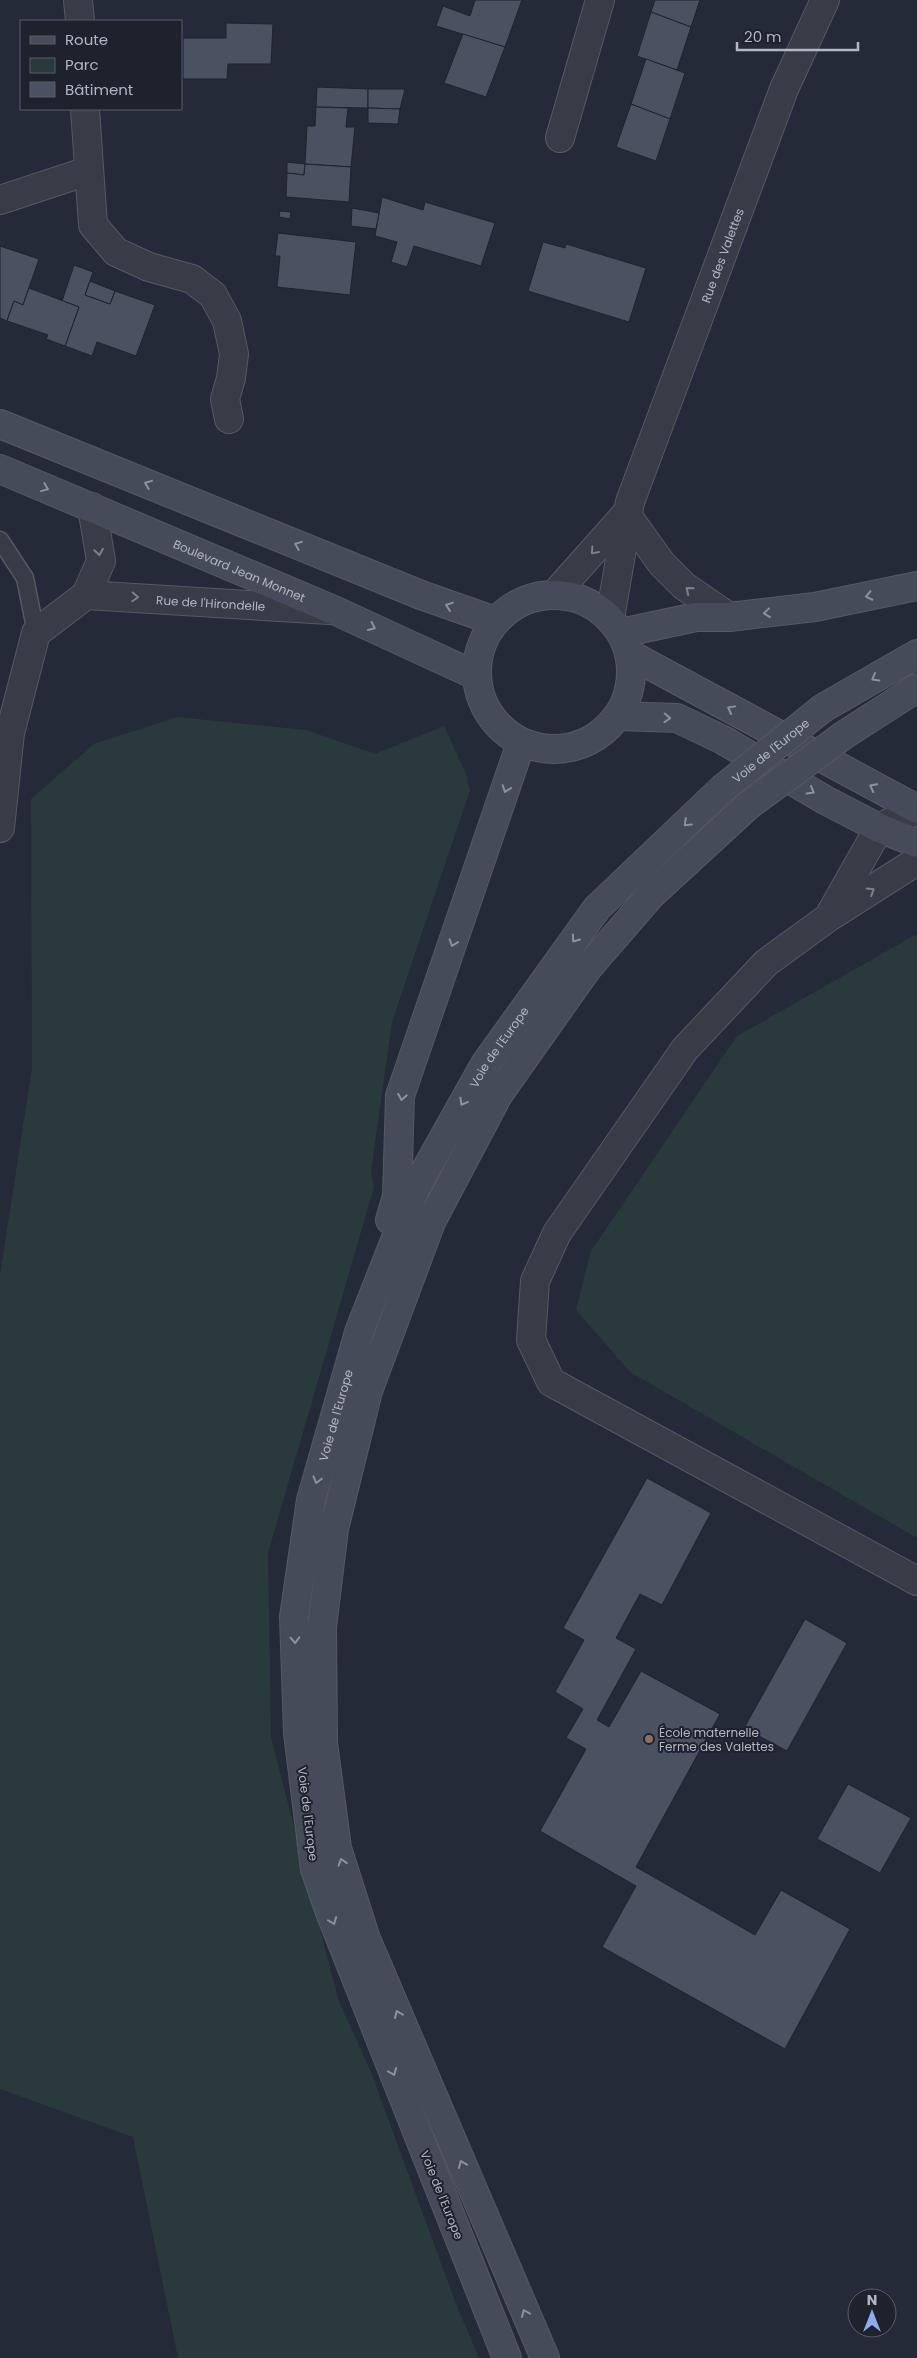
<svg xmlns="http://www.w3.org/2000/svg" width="917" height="2358" viewBox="0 0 917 2358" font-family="Poppins,sans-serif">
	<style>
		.green { fill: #2a3a3c }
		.building { fill: #4a5160; stroke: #1f232e }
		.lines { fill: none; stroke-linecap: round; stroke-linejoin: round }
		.lane-casing { stroke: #555a65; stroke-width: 19 }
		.street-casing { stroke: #555a65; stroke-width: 30 }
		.secondary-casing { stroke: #555a65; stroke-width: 30 }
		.lane { stroke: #373c47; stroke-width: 16 }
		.street { stroke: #373c47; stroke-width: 28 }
		.secondary { stroke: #464b5a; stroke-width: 28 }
		.secondary-bridge-casing { stroke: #555a65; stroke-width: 30; stroke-linecap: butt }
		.secondary-bridge { stroke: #464b5a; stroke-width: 28 }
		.oneway { stroke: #8c919f }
		.oneway2 { stroke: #7b808c }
		.education-dot { fill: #8d6e63; stroke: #1d222c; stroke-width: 2 }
		.labels { text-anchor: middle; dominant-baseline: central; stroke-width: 4; stroke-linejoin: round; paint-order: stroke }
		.street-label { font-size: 12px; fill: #b2b7c4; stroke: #1d222c }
		.poi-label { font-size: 12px; fill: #b2b7c4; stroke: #1d222c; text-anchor: start }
	</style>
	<rect width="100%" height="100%" fill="#242a37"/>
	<g class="green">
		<polygon points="177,717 306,730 375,754 444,726 468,778 467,781 470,790 392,1022 371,1171 374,1187 268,1553 271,1737 338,1999 371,2072 456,2304 479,2358 178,2358 133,2137 0,2089 0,1275 32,1068 31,799 94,744"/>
		<polygon points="917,934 917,1538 630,1372 576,1310 591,1251 737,1036"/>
	</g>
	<g class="building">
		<polygon points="475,0 522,0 505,47 436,26 443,6 470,16"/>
		<polygon points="655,0 700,0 691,27 651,12"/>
		<polygon points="651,12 691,27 677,70 637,56"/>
		<polygon points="226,23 273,24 271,64 228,64 227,79 183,79 183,38 226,38"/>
		<polygon points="463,34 505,47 486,97 444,83"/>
		<polygon points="646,59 685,73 670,119 631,104"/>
		<polygon points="317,87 368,89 368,108 316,107"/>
		<polygon points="368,89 405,89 400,109 368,108"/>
		<polygon points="631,104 670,119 656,161 616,147"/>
		<polygon points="316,107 348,108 346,127 355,127 351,167 305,164 307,126 315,126"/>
		<polygon points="368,108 400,109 398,124 368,123"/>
		<polygon points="287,162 305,164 304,175 287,173"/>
		<polygon points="305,164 351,167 349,202 286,197 287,173 304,175"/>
		<polygon points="382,197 423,210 425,202 495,223 481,266 414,246 407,267 391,262 397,242 375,236"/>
		<polygon points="352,208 379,213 376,229 351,226"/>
		<polygon points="280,211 291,212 290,219 279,217"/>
		<polygon points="278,233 356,242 350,295 277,287 280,256 275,256"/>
		<polygon points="543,242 565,248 566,244 646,268 629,322 528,291"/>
		<polygon points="0,246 39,259 23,305 14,301 7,321 0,318"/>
		<polygon points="74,265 93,272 85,295 110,304 115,291 155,305 136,356 97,342 92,356 65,346 79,307 62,301"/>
		<polygon points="90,281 115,291 110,304 85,295"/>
		<polygon points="29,288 79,307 65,346 46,339 48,335 7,321 14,301 23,305"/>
		<polygon points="647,1478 711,1513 662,1605 640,1594 616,1638 636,1649 597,1720 609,1727 641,1671 720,1714 636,1867 755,1935 781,1890 850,1929 785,2049 602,1947 636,1886 540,1831 586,1749 566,1738 583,1709 555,1692 584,1640 563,1628"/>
		<polygon points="805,1619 847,1643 787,1751 744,1728"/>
		<polygon points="848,1784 911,1818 880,1873 817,1839"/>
	</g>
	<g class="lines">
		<defs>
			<polyline id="lane" points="0,540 25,578 36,633"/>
			<g id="street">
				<polyline points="78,0 80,21"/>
				<polyline points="85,109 93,225 116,252 149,267 192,279 213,295 227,321 234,354 231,378 225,399 229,419"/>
				<polyline points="560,138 600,0"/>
				<polyline points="0,200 88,171"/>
				<polyline points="626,514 662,564 684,586 729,617"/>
				<path id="s1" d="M 86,595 L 329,610"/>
				<polyline points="554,595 626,514"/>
				<path id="s2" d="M 610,618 L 630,502 L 784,89 L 825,0"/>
				<polyline points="0,828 10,733 36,633 86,595 101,561 92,507"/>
				<polyline points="917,861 829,917 766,963 685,1049 557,1233 535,1281 531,1340 551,1382 917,1581"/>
				<polyline points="831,913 879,828 917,809"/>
			</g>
			<g id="secondary">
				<polyline points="0,424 421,595 495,621"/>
				<path id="s3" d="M 0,469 L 336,611 L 477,676"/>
				<circle cx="554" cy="672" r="77"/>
				<polyline points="621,633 696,617 729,617 815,607 917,586"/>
				<polyline points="631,655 917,809"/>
				<polyline points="823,708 917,654"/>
				<polyline points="618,716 677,718 723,740 825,800 879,828 917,843"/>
				<polyline points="844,735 917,688"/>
				<polyline points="390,1220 397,1196 400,1096 521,743"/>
				<path id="s4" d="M 507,2358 L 331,1915 L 315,1869 L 298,1733 L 294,1617 L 311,1500 L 359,1332 L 416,1187 L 485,1064 L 597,908 L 722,789"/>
				<polyline points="545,2358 366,1939 337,1848 323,1743 322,1627 334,1529 368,1391 431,1222 498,1095 587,969 651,895 749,805"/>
			</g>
		</defs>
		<use href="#lane" class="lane-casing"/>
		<use href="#street" class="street-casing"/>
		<use href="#secondary" class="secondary-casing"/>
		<use href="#lane" class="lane"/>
		<use href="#street" class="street"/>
		<use href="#secondary" class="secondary"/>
		<defs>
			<g id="secondary-bridge">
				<path id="s5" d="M 722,789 L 823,708"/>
				<polyline points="749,805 844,735"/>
			</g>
		</defs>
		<use href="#secondary-bridge" class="secondary-bridge-casing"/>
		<use href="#secondary-bridge" class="secondary-bridge"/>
	</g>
	<defs><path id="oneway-chevron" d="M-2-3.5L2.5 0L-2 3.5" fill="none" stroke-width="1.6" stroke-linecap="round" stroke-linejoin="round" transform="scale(1.25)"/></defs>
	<g class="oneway">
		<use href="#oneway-chevron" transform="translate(148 484) rotate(-158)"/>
		<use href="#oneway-chevron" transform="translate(45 488) rotate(22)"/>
		<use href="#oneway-chevron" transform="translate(298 545) rotate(-158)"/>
		<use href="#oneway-chevron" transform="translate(869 596) rotate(168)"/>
		<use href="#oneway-chevron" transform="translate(449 606) rotate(-161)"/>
		<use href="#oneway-chevron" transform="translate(767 613) rotate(173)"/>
		<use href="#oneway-chevron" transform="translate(372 627) rotate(25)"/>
		<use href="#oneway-chevron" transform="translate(875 678) rotate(150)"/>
		<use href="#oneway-chevron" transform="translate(731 709) rotate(-151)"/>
		<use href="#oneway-chevron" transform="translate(667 718) rotate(2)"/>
		<use href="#oneway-chevron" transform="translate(873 787) rotate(-153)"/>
		<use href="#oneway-chevron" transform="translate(506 789) rotate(109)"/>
		<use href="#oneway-chevron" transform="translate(811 791) rotate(30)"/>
		<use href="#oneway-chevron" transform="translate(687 823) rotate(137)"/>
		<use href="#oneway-chevron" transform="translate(575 939) rotate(126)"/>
		<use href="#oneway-chevron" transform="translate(453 943) rotate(109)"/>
		<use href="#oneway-chevron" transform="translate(402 1097) rotate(100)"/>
		<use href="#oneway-chevron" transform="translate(463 1102) rotate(119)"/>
		<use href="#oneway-chevron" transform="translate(317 1480) rotate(106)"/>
		<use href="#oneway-chevron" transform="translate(295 1640) rotate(88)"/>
		<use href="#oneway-chevron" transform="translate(342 1862) rotate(-107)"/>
		<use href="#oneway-chevron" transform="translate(333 1921) rotate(69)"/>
		<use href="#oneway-chevron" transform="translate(398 2014) rotate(-113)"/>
		<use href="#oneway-chevron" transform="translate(393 2072) rotate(68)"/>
		<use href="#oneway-chevron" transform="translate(462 2164) rotate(-113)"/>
		<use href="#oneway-chevron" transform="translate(525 2313) rotate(-113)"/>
	</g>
	<g class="oneway2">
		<use href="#oneway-chevron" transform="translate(594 551) rotate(131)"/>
		<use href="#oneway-chevron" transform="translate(99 552) rotate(81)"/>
		<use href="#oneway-chevron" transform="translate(689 590) rotate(-141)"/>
		<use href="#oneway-chevron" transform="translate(135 597) rotate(3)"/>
		<use href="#oneway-chevron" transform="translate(871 891) rotate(-32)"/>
	</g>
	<circle class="education-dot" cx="649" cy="1739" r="5"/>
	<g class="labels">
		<g class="street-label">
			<text stroke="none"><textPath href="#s2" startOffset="381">Rue des Valettes</textPath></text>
			<text stroke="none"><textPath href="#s3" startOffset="260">Boulevard Jean Monnet</textPath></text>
			<text stroke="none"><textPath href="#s1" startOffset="125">Rue de l'Hirondelle</textPath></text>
			<text stroke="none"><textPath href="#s5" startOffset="62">Voie de l'Europe</textPath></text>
			<text stroke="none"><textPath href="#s4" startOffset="1390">Voie de l'Europe</textPath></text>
			<text stroke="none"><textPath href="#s4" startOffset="985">Voie de l'Europe</textPath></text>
			<text transform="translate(308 1814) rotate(83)">Voie de l'Europe</text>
			<text transform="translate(442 2195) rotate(68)">Voie de l'Europe</text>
		</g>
		<g class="poi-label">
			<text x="659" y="1732">École maternelle<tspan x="659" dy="14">Ferme des Valettes</tspan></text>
		</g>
	</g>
	<rect x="20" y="20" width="162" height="90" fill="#1d222c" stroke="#595e69"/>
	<rect x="30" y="36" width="25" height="8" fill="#464b5a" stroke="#595e69"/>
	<text x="65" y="45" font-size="15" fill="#b2b7c4">Route</text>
	<rect x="30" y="58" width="25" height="15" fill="#2a3a3c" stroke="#595e69"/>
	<text x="65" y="70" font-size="15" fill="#b2b7c4">Parc</text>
	<rect x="30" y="82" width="25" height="15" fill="#4a5160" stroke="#595e69"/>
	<text x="65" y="95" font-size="15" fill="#b2b7c4">Bâtiment</text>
	<g transform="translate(872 2313)"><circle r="24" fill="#1d222c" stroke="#595e69"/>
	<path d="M0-4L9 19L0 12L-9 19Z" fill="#90aaeb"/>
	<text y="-8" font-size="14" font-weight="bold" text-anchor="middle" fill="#b2b7c4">N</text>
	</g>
	<path d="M737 42v8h121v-8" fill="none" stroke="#b2b7c4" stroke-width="2.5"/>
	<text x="744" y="42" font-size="15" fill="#b2b7c4" stroke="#1d222c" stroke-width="4" paint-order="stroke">20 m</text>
</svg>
